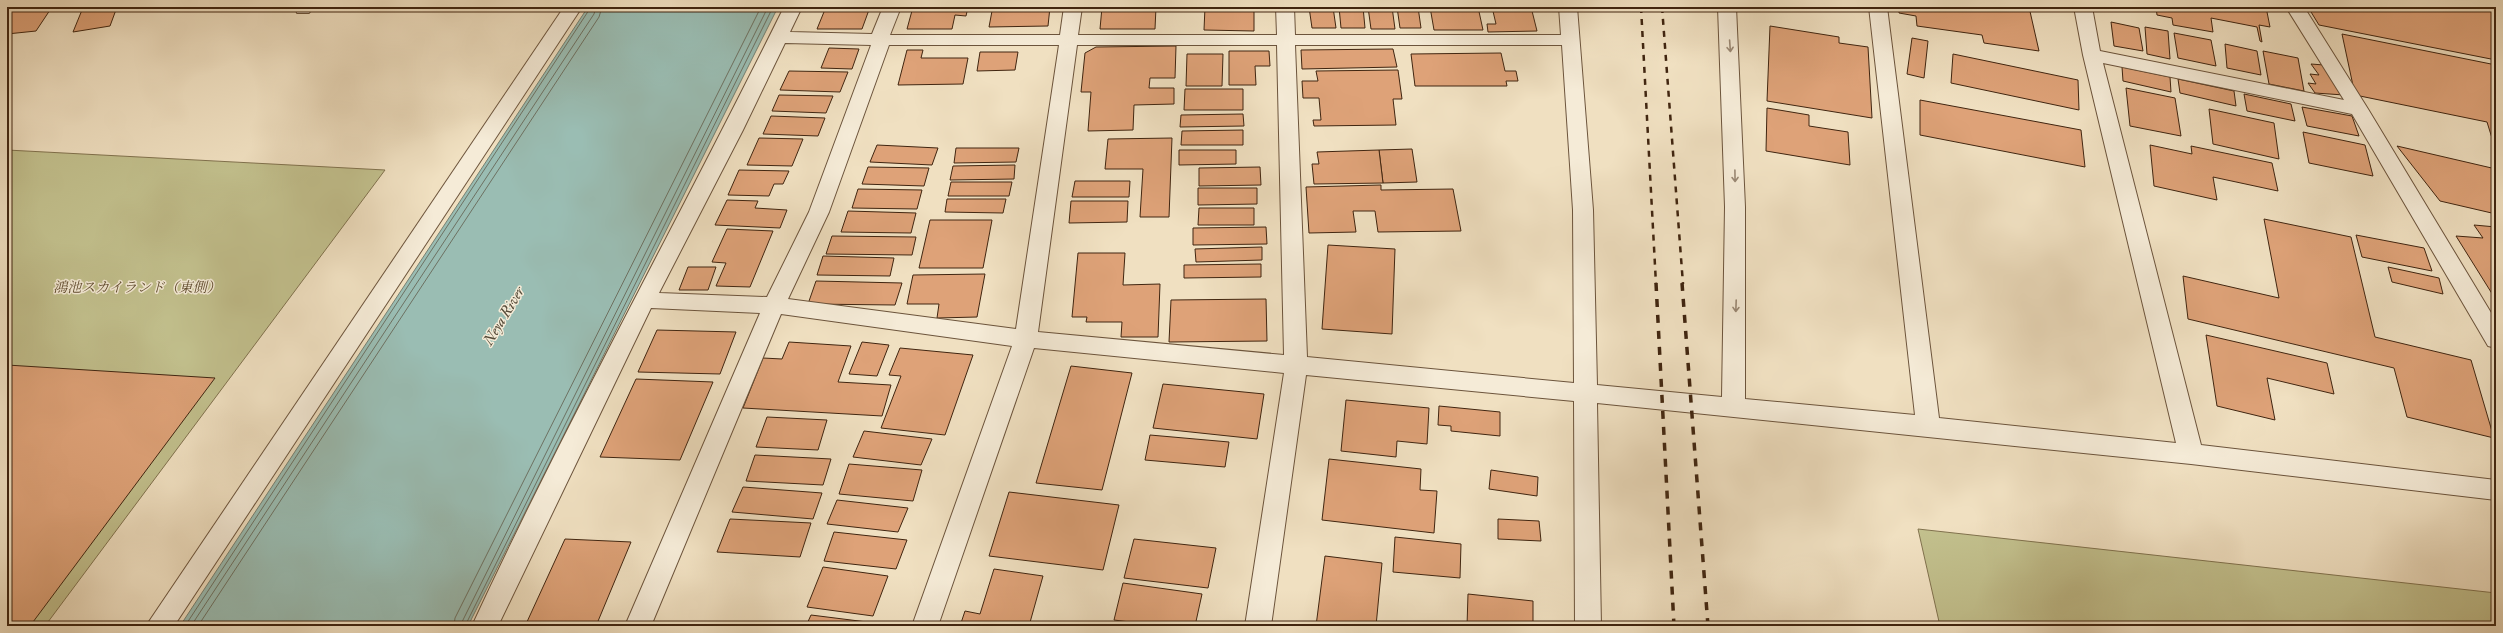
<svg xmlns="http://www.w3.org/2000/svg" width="2503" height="633" viewBox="0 0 2503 633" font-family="'IM FELL Double Pica','Noto Serif JP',serif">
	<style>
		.green { fill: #c2c08d; stroke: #81724e }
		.water { fill: #9abdb3; stroke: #768072 }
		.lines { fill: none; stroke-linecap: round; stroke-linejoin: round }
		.shore { stroke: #6d7162; stroke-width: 1 }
		.building { fill: #dea278; stroke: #402510 }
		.minor-casing { stroke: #6c543c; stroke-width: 2 }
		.minor { fill: #f5ebd7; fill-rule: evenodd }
		.rail-far1 { stroke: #402510; stroke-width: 2.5; stroke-dasharray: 6 6; stroke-linecap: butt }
		.rail { stroke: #402510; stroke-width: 3.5; stroke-dasharray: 8 8; stroke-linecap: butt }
		.oneway { stroke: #9a8874 }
		.labels { text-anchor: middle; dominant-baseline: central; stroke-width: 3; stroke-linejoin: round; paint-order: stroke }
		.park-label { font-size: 14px; font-style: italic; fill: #604c2f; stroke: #f5ebd7 }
		.water-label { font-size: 15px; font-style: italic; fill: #564b39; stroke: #f5ebd7 }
	</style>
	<rect width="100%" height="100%" fill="#f0e0c1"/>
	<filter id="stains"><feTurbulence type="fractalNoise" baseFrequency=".005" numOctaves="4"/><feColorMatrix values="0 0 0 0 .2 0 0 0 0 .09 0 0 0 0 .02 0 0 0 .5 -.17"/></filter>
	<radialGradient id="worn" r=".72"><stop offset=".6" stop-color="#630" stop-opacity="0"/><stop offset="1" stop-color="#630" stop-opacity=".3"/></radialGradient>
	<g class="green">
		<polygon points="7,150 385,170 45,626 7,626"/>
		<polygon points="1918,529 2496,593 2496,626 1940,626"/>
	</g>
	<polygon class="water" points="588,7 778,7 468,626 180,626"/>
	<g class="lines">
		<g class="shore">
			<polyline points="185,626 591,7"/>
			<polyline points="191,626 594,14 596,7"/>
			<polyline points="198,626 599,17 602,7"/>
			<polyline points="454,626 455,618 761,7"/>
			<polyline points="460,626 768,7"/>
			<polyline points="465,626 773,7"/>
		</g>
	</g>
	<g class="building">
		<polygon points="12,7 52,7 36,31 7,34 7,14"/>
		<polygon points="101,7 117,7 110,26 73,32 82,10"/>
		<polygon points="195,7 293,7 193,10"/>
		<polygon points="370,7 427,7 369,8"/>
		<polygon points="826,7 870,7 862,29 817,29"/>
		<polygon points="913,7 968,7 966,16 955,15 952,29 907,29"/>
		<polygon points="987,7 1050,7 1048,26 989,27 992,11 986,11"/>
		<polygon points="1102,7 1156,7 1155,29 1100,29"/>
		<rect x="1167" y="7" width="15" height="4"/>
		<polygon points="1205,7 1254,7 1254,31 1204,30"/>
		<polygon points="1309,7 1333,7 1336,28 1312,28"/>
		<polygon points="1339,7 1363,7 1365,28 1341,28"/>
		<polygon points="1368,7 1392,7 1395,29 1371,29"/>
		<polygon points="1397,7 1418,7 1421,28 1400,28"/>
		<polygon points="1430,7 1478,7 1483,30 1434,30"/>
		<polygon points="1492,7 1531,7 1537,31 1488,32 1487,24 1496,24"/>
		<polygon points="1899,7 2029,7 2039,51 1984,43 1982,35 1917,26 1916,16 1899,13"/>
		<polygon points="2156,7 2266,7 2270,27 2259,25 2262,42 2260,41 2257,27 2211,18 2213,32 2173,25 2172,18 2157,15"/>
		<polygon points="2308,7 2496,7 2496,60 2319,25"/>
		<polygon points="2111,22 2139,28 2143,51 2114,46"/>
		<polygon points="1770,26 1839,37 1839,43 1868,47 1872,118 1767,101"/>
		<polygon points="2145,27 2168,31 2170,59 2147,54"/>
		<polygon points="2174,33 2211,40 2216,66 2178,58"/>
		<polygon points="2342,34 2496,65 2496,151 2487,122 2355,95"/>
		<polygon points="1912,38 1928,41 1924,78 1907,74"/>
		<polygon points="2225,44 2257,51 2261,75 2227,68"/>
		<polygon points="1176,46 1175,78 1150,78 1149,88 1174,88 1174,104 1134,105 1133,130 1088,131 1091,92 1081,92 1085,53 1096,47"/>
		<polygon points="829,48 859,49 852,69 821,68"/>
		<polygon points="1393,49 1397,67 1302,69 1301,50"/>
		<polygon points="907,50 923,50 921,58 968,58 963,84 898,85"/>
		<polygon points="1229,51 1269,51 1270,66 1255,66 1256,85 1229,85"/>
		<polygon points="2263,51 2298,58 2304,91 2269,84"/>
		<polygon points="980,52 1018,52 1015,70 977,71"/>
		<polygon points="1501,53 1505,71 1516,71 1518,81 1506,81 1507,86 1415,86 1411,54"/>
		<polygon points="1187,54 1223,54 1222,86 1186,86"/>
		<polygon points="1953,54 2078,80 2079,110 1951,83"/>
		<polygon points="2311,64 2324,65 2344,95 2315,93 2308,83 2316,84 2310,74 2319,75"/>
		<polygon points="2122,67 2170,77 2171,92 2123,81"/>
		<polygon points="1398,70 1402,99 1393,99 1396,125 1314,126 1313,120 1321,120 1319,98 1303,98 1302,81 1318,81 1316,71"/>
		<polygon points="789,71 848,72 840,92 780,90"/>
		<polygon points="2178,79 2234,91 2236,106 2180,93"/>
		<polygon points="2126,88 2175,98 2181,136 2130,126"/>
		<polygon points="1185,89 1243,89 1243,110 1184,110"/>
		<polygon points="2244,94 2291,104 2295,121 2247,111"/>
		<polygon points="779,95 833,96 826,113 772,111"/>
		<polygon points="1920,100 2081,130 2085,167 1920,135"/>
		<polygon points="2302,107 2352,116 2359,136 2307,126"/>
		<polygon points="1767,108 1809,115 1809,126 1848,132 1850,165 1766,151"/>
		<polygon points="2209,109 2274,123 2279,159 2213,144"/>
		<polygon points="1243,114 1244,126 1180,127 1181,115"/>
		<polygon points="771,116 825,118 818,136 763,134"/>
		<polygon points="1243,130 1243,145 1181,145 1182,131"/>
		<polygon points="2303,132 2365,145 2373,176 2309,163"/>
		<polygon points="759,138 803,139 792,166 747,165"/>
		<polygon points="1172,138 1169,217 1140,217 1143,169 1105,169 1108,139"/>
		<polygon points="877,145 938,148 932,165 870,162"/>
		<polygon points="2150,145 2192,154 2191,146 2272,163 2278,191 2213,177 2217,200 2154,186"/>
		<polygon points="2397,146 2496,169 2496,214 2440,201"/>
		<polygon points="956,148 1019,148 1016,162 954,163"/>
		<polygon points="1412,149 1417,182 1383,183 1379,150"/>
		<polygon points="1179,150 1236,150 1236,164 1179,165"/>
		<polygon points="1379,150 1383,183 1314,184 1312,164 1319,164 1317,152"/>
		<polygon points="1015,165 1014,179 950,180 953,166"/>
		<polygon points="868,167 929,168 924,186 862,184"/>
		<polygon points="1260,167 1261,185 1199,186 1199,168"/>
		<polygon points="739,170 789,171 783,184 774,184 769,196 728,195"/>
		<polygon points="1075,181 1130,181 1129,197 1072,197"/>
		<polygon points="951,182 1012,182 1009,196 948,196"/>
		<polygon points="1381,185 1381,190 1453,189 1461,231 1378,232 1375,211 1353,211 1356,232 1309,233 1306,187"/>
		<polygon points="1198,188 1257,188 1257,204 1198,205"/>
		<polygon points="858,189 922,190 917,209 852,208"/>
		<polygon points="947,199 1006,199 1003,213 945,212"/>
		<polygon points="727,200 758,201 755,208 787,210 780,228 715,225"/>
		<polygon points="1071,201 1128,201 1127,222 1069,223"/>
		<polygon points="1199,208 1254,208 1254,225 1198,225"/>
		<polygon points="848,211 916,213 911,233 841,232"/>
		<polygon points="2264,219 2351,237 2375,337 2471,360 2494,438 2407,417 2394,368 2188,319 2183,276 2279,298"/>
		<polygon points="930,220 992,220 983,268 919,268"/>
		<polygon points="2474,225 2496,227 2496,300 2456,236 2483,238"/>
		<polygon points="1266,227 1267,244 1193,245 1193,228"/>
		<polygon points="727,229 773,231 750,287 716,286 726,263 712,262"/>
		<polygon points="2356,235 2424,248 2432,271 2362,257"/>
		<polygon points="832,236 916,237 912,255 826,254"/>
		<polygon points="1328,245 1395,249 1392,334 1322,329"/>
		<polygon points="1262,247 1262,260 1196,262 1195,249"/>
		<polygon points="1078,253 1125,253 1123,285 1160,284 1158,337 1121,337 1122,322 1086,322 1087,317 1072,317"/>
		<polygon points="823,256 894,258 890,276 817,275"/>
		<polygon points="1261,264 1261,277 1184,278 1184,265"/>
		<polygon points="688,267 716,267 708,290 679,290"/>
		<polygon points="2388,267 2439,278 2443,294 2392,282"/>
		<polygon points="985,274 977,317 937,318 939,304 907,304 913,275"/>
		<polygon points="816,281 902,283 895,305 808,304"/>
		<polygon points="1266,299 1267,341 1169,342 1171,300"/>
		<polygon points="657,330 736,332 720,374 638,372"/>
		<polygon points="2206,335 2327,363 2334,394 2267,378 2275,420 2217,406"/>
		<polygon points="789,342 851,346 838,382 891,385 882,416 743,408 763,358 782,359"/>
		<polygon points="862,342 889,345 877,376 849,374"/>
		<polygon points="900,348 973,355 945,435 881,428 901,376 889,375"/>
		<polygon points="7,365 215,378 30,626 7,626"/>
		<polygon points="1071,366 1132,373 1102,490 1036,483"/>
		<polygon points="636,379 713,382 680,460 600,457"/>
		<polygon points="1163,384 1264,394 1257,439 1153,428"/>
		<polygon points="1346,400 1429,408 1427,444 1397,441 1396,457 1341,451"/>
		<polygon points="1439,406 1500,412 1500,436 1451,431 1451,426 1438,425"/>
		<polygon points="767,417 827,420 818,450 756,447"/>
		<polygon points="864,431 932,439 921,465 853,457"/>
		<polygon points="1150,435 1229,442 1225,467 1145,460"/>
		<polygon points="755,455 831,459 823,485 746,481"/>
		<polygon points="1329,459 1421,469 1420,490 1437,491 1434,533 1322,520"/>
		<polygon points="849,464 922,470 913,501 839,494"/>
		<polygon points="1491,470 1538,477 1537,496 1489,489"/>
		<polygon points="743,487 822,493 813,519 732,512"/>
		<polygon points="1009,492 1119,505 1103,570 989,556"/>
		<polygon points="837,500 908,508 898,532 827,524"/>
		<polygon points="730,519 811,523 800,557 717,552"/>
		<polygon points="1498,519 1539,521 1541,541 1498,539"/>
		<polygon points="834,532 907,540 896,569 824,561"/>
		<polygon points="1395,537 1461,544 1460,578 1393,572"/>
		<polygon points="565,539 631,542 596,626 517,626 518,623 526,624"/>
		<polygon points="1134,539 1216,548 1208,588 1124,578"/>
		<polygon points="1325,556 1382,563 1376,626 1316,626"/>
		<polygon points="823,567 888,576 873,616 807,607"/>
		<polygon points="994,569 1043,576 1029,626 960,626 965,611 980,614"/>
		<polygon points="1123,583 1202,594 1195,626 1162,626 1114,620"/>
		<polygon points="1468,594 1533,601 1533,626 1467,626"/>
		<polygon points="811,615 875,623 874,626 806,626"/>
	</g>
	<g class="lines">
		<defs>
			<g id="minor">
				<polygon points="295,7 313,7 309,13 297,13"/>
				<polygon points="564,7 582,7 174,626 146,626"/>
				<path d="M 784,7 L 802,7 L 790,32 L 872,34 L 883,7 L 901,7 L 890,35 L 1060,35 L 1064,7 L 1082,7 L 1078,35 L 1277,35 L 1276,7 L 1294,7 L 1295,35 L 1561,35 L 1559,7 L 1577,7 L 1593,210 L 1597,385 L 1722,397 L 1725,207 L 1718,7 L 1736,7 L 1745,207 L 1745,399 L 1915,415 L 1869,7 L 1887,7 L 1939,418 L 2176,443 L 2083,55 L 2074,7 L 2092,7 L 2100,51 L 2344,100 L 2286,7 L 2304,7 L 2368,109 L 2496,321 L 2496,348 L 2488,346 L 2352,114 L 2103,63 L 2201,445 L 2496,480 L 2496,500 L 2191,464 L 1597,403 L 1601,626 L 1575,626 L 1574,401 L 1306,375 L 1271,626 L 1245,626 L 1284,373 L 1034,348 L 938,626 L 912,626 L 1012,346 L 781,314 L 651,626 L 625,626 L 760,313 L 651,308 L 498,626 L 472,626 C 569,416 682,214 784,7 ZM 785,43 L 871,45 L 809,212 L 767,297 L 659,293 L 743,130 ZM 889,45 L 1059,45 L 1016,329 L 788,299 L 829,212 ZM 1077,45 L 1277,45 L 1284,355 L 1038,332 ZM 1295,45 L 1562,45 L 1573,210 L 1574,383 L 1307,357 Z"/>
			</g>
		</defs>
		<use href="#minor" class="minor-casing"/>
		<use href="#minor" class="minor"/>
		<g class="rail-far1">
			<polyline points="1641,7 1656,284"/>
			<polyline points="1662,7 1683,284"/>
		</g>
		<g class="rail">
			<polyline points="1656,283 1674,626"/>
			<polyline points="1682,283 1708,626"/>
		</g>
	</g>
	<defs><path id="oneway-shaft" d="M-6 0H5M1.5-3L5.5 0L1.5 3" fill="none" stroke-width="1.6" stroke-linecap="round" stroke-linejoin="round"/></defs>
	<g class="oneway">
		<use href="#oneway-shaft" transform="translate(1730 46) rotate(86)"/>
		<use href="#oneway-shaft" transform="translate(1735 176) rotate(89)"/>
		<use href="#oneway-shaft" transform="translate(1736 306) rotate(92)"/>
	</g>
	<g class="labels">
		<g class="park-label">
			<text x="137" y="287">鴻池スカイランド（東側）</text>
		</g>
		<g class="water-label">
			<text transform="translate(504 316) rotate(-59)">Neya River</text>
		</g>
	</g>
	<rect width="2503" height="633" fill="none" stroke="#f0e0c1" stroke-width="24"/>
	<rect x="8" y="8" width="2487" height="617" fill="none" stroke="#402510" stroke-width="2"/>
	<rect x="12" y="12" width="2479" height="609" fill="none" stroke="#402510"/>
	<rect width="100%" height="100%" filter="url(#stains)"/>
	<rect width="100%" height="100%" fill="url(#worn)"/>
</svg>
